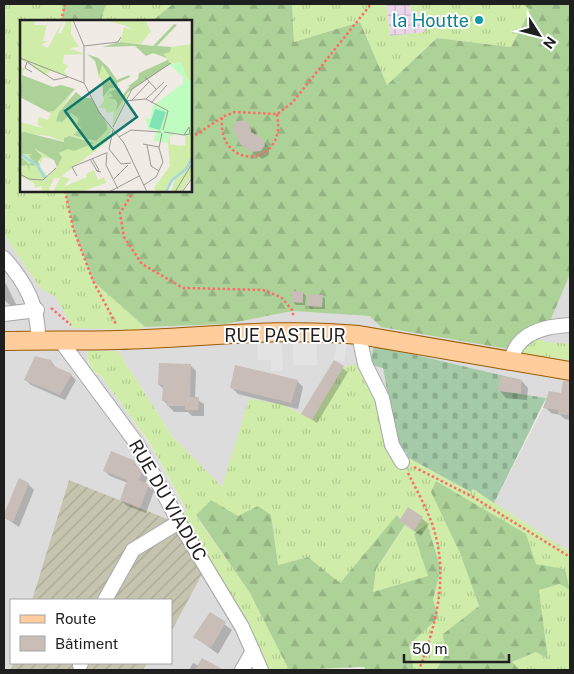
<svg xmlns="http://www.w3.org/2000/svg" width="574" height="674" viewBox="0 0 574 674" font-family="'Public Sans',sans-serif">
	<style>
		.residential { fill: #dddcdc }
		.industrial { fill: url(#industrial-grid) }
		.construction { fill: url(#construction-furrows) }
		.grass { fill: url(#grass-tufts) }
		.forest { fill: url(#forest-firs) }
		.cemetery { fill: url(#cemetery-stones) }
		.parking { fill: #e3e3e3 }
		.shadow { fill: #0003 }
		.building { fill: #c8bdb7 }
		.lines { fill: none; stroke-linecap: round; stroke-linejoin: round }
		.minor-casing { stroke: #a6a6a6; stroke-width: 16 }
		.major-casing { stroke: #9a5b00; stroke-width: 20 }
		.path { stroke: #ff6b67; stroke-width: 2.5; stroke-dasharray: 2.5 2.5; stroke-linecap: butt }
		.minor { stroke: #fff; stroke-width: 14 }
		.major { stroke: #ffcc9b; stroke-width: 18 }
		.culture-dot { fill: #0f9aa8; stroke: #fff; stroke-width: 2 }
		.labels { text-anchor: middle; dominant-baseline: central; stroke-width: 4; stroke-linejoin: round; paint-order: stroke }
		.culture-label { font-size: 18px; fill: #0d838f; stroke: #fff; text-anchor: end }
		.street-label { font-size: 18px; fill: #1f1f1f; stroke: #fff }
		.inset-river { fill: none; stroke: #a2d7e0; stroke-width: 2.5 }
		.inset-road { fill: none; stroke: #9c9995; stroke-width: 1 }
		.view { fill: #0f766e; fill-opacity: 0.15; stroke: #0f766e; stroke-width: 2.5 }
		.inset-edge { fill: none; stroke: #1f1f1f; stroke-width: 2.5 }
	</style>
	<defs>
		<pattern id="industrial-grid" width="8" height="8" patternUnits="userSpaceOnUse" patternTransform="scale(1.25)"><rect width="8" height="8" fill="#ead6e8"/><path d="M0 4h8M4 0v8" fill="none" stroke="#c8b7c7"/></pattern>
		<pattern id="construction-furrows" width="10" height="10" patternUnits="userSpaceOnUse" patternTransform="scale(1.25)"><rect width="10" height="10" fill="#c5c4af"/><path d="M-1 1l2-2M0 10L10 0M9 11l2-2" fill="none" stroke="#a9a896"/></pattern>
		<pattern id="grass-tufts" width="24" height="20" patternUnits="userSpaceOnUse" patternTransform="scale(1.25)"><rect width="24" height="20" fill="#cfeda8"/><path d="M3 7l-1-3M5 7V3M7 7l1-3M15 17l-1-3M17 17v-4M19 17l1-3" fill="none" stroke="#b1cb90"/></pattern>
		<pattern id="forest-firs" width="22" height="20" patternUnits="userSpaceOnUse" patternTransform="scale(1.25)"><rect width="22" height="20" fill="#add297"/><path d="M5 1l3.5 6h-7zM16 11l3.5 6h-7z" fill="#94b482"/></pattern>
		<pattern id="cemetery-stones" width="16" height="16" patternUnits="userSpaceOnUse" patternTransform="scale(1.25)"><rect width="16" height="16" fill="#a4caa7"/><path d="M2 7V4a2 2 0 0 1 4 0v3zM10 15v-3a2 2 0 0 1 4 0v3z" fill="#8dad8f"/></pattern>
	</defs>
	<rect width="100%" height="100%" fill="#f0ebe4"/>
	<g class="residential">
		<polygon points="4,235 41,289 138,330 145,327 226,324 293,311 548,325 570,274 570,552 494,503 543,408 546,398 521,394 522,380 374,345 383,368 397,444 407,453 405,456 320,406 312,420 249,400 222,488 172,436 118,351 87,352 88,363 94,373 101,376 149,443 186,510 180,524 69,480 32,600 11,600 13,663 10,670 4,670"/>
		<polygon points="206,567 261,670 143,670 147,663 171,663 171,632"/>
	</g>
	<polygon class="industrial" points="386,4 410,4 412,16 424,15 425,33 390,36"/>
	<g class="construction">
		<polygon points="69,480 180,524 206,567 171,632 171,600 32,600"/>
		<polygon points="13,663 147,663 143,670 10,670"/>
	</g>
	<g class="grass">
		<polygon points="4,4 65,4 61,21 21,21 21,191 65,191 73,228 93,281 145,327 138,330 73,328 55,296 41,289 4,235"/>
		<polygon points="109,4 173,4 152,21 101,21 105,7"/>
		<polygon points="292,4 386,4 390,36 425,32 424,15 412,17 410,4 523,4 530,10 511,47 437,38 387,85 360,22 294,42"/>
		<polygon points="530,334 545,342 570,344 570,360 513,352"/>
		<path d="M 87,351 L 118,351 L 172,436 L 222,487 L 249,399 L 281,404 L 312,419 L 344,366 L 359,365 L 405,456 L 471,492 L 473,489 L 570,552 L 570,589 L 565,569 L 460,553 L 479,606 L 444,634 L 445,656 L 436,670 L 414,670 L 409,645 L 439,616 L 433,600 L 441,569 L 427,524 L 414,534 L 429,576 L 373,592 L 376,569 L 405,526 L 397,516 L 340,583 L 308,557 L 278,565 L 271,515 L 196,516 L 250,593 L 289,670 L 261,670 L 180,524 L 186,509 L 149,442 L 101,376 C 90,371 88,363 87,351 Z"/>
		<polygon points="560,584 570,590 570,670 520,670 512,662 536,652 548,659 539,590"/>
	</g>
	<g class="forest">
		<polygon points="65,4 109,4 105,7 101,21 61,21"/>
		<polygon points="173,4 292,4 294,42 360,22 387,85 437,38 511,47 530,10 523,4 570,4 570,274 548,326 514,350 381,327 370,316 293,311 226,324 145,327 93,281 73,228 65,191 191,191 191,21 152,21"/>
		<polygon points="436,481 526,534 536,564 565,569 570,590 560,584 539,590 548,659 536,652 512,662 520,670 436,670 445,656 443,634 479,606 460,553 431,492"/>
		<polygon points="211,500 238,516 258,506 271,515 278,565 308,557 340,583 397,515 405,525 376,569 373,592 428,576 414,534 427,524 441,569 433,600 439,617 409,645 414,670 366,670 364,667 289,670 250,593 196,515"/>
	</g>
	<polygon class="cemetery" points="374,345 522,380 521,394 546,398 494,503 473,489 471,492 405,456 407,453 397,444 383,368 370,365"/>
	<g class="parking">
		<polygon points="337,342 347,343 344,362 334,360"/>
		<polygon points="282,343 283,371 271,371 271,360 258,360 257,344"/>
		<rect x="293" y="343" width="24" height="22"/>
	</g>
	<g class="shadow">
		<polygon points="237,123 249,125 256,132 257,137 269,147 269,155 262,159 241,143 235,132"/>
		<polygon points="4,280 19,310 16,310 4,300"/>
		<polygon points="303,293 306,296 305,305 296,305 293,302"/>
		<polygon points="322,296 325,299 325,309 311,309 308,306"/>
		<polygon points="51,361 56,368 71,375 76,380 65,400 31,385 25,379"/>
		<polygon points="334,362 348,372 317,423 302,413"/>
		<polygon points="190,365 196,371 195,398 204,404 204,416 192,416 188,412 174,412 163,400 164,389 159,385"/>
		<polygon points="297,381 303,387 298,409 238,394 231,387"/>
		<polygon points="522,381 528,388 527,400 506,398 500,391"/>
		<polygon points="563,388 570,389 570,420 565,419 560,415 551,413 545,407 562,394"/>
		<polygon points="134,462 147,479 145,484 154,491 146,513 127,506 121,500 128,483 110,476 105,471"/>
		<polygon points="19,480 28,484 34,490 19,527 4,517"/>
		<polygon points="409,509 429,524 421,536 401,521"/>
		<polygon points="210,614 232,630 218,654 195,637"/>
		<polygon points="193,663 199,666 220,670 189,670"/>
	</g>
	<g class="building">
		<polygon points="243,120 250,124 251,132 263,139 265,145 261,151 252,152 240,144 233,128 236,122"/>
		<polygon points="292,291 303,292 303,303 292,302"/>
		<polygon points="307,294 323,295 322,307 307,306"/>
		<polygon points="35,356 51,360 52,365 72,374 60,395 24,380"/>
		<polygon points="334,360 344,366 312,420 301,414"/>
		<polygon points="159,363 191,364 190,397 199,397 198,410 185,410 185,406 167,406 167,401 162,401 163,385 158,385"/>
		<polygon points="235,365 298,380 291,403 230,388"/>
		<polygon points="500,376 522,380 521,394 498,391"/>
		<polygon points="563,381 570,381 569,415 558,414 558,410 543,408 549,391 561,393"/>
		<polygon points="111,451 135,461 133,465 139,467 142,472 139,480 149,485 140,508 120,500 127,480 103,471"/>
		<polygon points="19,478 29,483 13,522 4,518 4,514"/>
		<polygon points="408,507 423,517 414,531 399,521"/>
		<polygon points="210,612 226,622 211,648 193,637"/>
		<polygon points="202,658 224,670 195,670"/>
	</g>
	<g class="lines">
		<defs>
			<g id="minor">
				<path d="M 4,258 C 26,283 39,307 38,340"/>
				<polyline points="4,314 37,310"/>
				<polyline points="359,335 365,364 382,398 392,445 402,462"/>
				<polyline points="60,340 137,444 180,524 242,627 261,670"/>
				<path d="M 511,361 C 516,333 545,326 570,325"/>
				<polyline points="105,600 133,550 179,522"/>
				<polyline points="80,665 81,663"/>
				<polyline points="242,670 253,651"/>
			</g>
			<path id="major" d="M 4,341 C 42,340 80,341 118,340 C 199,338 278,327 359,335 L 570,371"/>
		</defs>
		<use href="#minor" class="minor-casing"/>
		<use href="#major" class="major-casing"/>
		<g class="path">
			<polyline points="61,21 65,4"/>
			<path d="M 277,114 C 288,168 217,172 222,117 L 235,112 L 277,114 L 292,103 L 371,4"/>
			<polyline points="191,138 221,118"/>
			<polyline points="65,191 73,228 93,281 116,324"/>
			<polyline points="134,191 120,213 124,237 142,264 183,288 263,290 281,297 293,311 293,317"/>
			<polyline points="51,308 71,325"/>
			<polyline points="414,467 473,497 570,557"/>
			<path d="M 408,473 C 416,489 425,505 431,521 C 450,571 437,623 419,670"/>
		</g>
		<use href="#minor" class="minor"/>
		<use href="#major" class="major"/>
	</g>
	<circle class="culture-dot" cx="479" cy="20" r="5"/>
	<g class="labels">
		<g class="culture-label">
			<text x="469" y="20">la Houtte</text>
		</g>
		<g class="street-label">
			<text x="285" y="335">RUE PASTEUR</text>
			<text transform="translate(168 500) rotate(60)">RUE DU VIADUC</text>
		</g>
	</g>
	<g transform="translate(20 20)">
		<rect width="172" height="172" fill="#f0ebe4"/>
		<path d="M 0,0 L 15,0 L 14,5 L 27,5 L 23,21 L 28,21 L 21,25 L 28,28 L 43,0 L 38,13 L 41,14 L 47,0 L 51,0 L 51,14 L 59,27 L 49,28 L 64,34 L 44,35 L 43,43 L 48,46 L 44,51 L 48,56 L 31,51 L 24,55 L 7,42 L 2,55 L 11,60 L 0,57 L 0,47 L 4,48 L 6,43 L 0,39 ZM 82,0 L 125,0 L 131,11 L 121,24 L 100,22 L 104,7 L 113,10 L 104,5 ZM 172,24 L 172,62 L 167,59 L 161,42 L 150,44 L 143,34 L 151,27 ZM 79,42 L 92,60 L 92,63 L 84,63 L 87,72 L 90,68 L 100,68 L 90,73 L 94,76 L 88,77 L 95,78 L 97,91 L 103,77 L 109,73 L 92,106 L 94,91 L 87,93 L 85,88 L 79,88 L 84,81 L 81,58 L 78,57 ZM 54,70 L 39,92 L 51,93 L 59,99 L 61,108 L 53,114 L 76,121 L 87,110 L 87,104 L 91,109 L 88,121 L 39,158 L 34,158 L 28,172 L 21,172 L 22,166 L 15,168 L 14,163 L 0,156 L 2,143 L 8,146 L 0,134 L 12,134 L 12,143 L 19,145 L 21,134 L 13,127 L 34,140 L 24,137 L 19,145 L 28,157 L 41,141 L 38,133 L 69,121 L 51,116 L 44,122 L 29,116 L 0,113 L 0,102 L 23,108 L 17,104 L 19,97 L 28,100 L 31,94 L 28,92 L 34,91 ZM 172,113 L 172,155 L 161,172 L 151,172 L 156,156 L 145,172 L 137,172 L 134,168 L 150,146 L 148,123 L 150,114 L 154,115 L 150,116 L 150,124 L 161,126 L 165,125 L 165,116 Z" fill="#cfeda8"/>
		<path d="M 154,4 L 157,5 L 137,26 L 151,27 L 150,32 L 143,34 L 147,38 L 133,33 L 126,36 L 115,26 L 82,27 L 100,22 L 133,26 ZM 67,34 L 78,38 L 88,47 L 97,60 L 109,55 L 110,57 L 97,63 L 98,68 L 90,68 L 83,77 L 83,64 L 92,60 L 82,45 L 79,56 L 75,41 ZM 148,40 L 150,44 L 107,73 L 96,91 L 97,83 L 95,79 L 88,78 L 93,76 L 90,73 L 87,76 L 89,72 L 100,68 L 102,76 L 110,66 L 107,67 L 118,59 L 119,53 ZM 2,55 L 33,67 L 41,65 L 55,69 L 34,91 L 28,92 L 0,77 ZM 56,72 L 63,78 L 71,78 L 87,104 L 87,110 L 76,121 L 53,115 L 61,108 L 57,104 L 59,99 L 51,93 L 42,102 L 36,101 L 39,92 ZM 4,112 L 44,122 L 44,118 L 50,116 L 74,123 L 54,131 L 48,129 L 39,133 L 42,138 L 37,147 L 34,140 L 14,128 L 22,136 L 18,142 L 21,147 L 16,143 L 14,146 L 9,145 L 10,153 L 7,145 L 0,146 L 0,136 L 9,144 L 13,141 L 9,136 L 12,134 L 0,134 L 0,113 Z" fill="#add297"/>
		<path d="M 161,42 L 167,59 L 172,62 L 172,113 L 168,116 L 150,114 L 148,123 L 134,121 L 136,111 L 128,109 L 125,98 L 130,99 L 133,86 L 163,63 L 163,57 L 149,44 Z" fill="#bffcc0"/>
		<path d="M 74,150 L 78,160 L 84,157 L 86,163 L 63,171 L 33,172 L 41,156 L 50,159 L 43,167 L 67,157 L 66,154 Z" fill="#cfeda8"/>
		<path d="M 135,89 L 146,92 L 140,110 L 129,107 Z" fill="#7ee4b5"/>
		<path class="inset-river" d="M 0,134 L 17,145 L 25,158M 146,172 L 152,160 L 166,149 L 173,137"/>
		<path class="inset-road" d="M 53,0 L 64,26 L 64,63M 64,26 L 98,22 L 101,17M 0,38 L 64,63 L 79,92 L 104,123 L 127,172M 12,52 L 5,48 L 7,42 L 34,60 L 48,57M 125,57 L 136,69M 126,79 L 144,62M 112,80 L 129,62M 104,81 L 126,79 L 148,91 L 143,110M 131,83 L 147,65M 93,107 L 112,69 L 151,43M 93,110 L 89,129 L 101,144 L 111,143M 144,112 L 164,115 L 169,107 L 170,114 L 164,115M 99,117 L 111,110 L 141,112M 123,124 L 139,127M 127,125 L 131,146 L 139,151M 87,132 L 86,145 L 98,169M 72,138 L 79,150 L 77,151M 70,139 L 77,151 L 81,152M 0,154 L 9,159 L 23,160 L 36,148M 57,156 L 52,147 L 86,133M 94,159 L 108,145M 124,165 L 136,157 L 143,142 L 139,128 L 142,113M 89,172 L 119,156M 155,172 L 173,142M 162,172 L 173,157"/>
		<path class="view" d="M 90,58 L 117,97 L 73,129 L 45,91 Z"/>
		<rect width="172" height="172" class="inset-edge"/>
	</g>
	<rect width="574" height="674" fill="none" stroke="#1f1f1f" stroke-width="10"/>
	<rect x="10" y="599" width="162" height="65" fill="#ffffff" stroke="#a5a5a5"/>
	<rect x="20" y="615" width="25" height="8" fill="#ffcc9b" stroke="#a5a5a5"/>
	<text x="55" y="624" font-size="15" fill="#1f1f1f">Route</text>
	<rect x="20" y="636" width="25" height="15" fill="#c8bdb7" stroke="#a5a5a5"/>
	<text x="55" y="649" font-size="15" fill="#1f1f1f">Bâtiment</text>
	<g transform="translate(539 35) rotate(126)" stroke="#ffffff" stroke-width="4" paint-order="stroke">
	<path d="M0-4L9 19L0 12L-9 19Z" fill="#1f1f1f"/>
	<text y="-8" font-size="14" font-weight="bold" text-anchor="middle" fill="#1f1f1f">N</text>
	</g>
	<path d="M404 654v8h105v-8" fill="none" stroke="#1f1f1f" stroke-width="2.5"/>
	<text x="412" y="654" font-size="15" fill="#1f1f1f" stroke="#ffffff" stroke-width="4" paint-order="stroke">50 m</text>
</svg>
